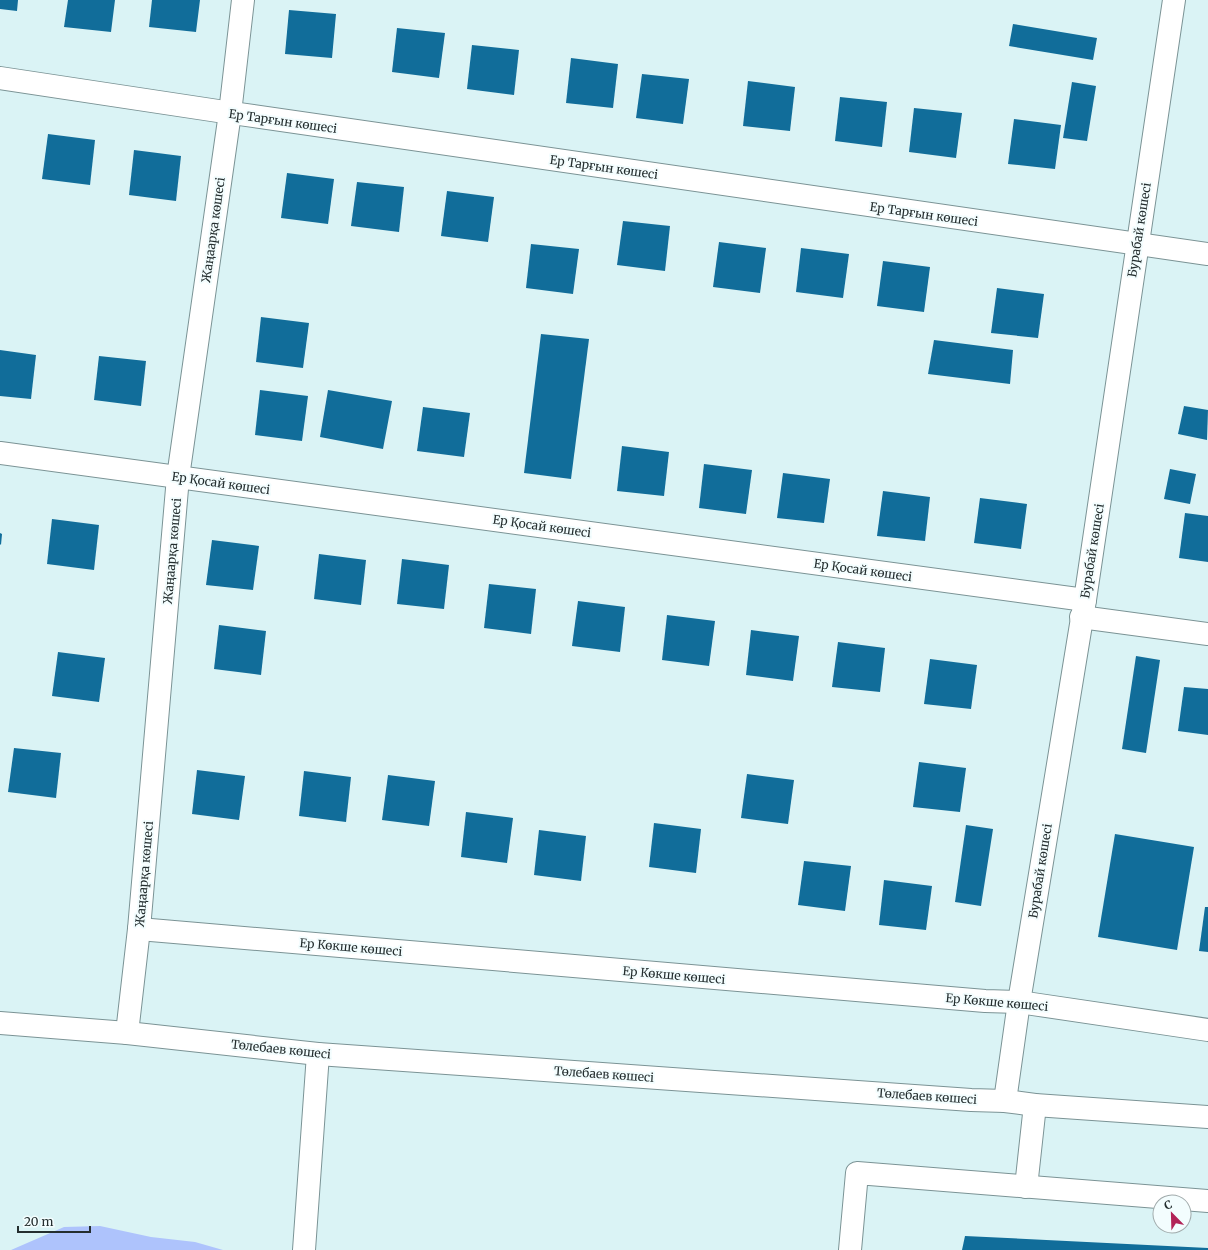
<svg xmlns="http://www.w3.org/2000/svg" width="1208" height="1250" viewBox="0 0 1208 1250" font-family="Merriweather,serif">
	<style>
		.water { fill: #aec3fc }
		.building { fill: #116d9a }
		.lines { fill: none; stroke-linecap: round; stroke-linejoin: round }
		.minor-casing { stroke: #7b9395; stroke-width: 24 }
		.minor { stroke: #fff; stroke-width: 22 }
		.labels { text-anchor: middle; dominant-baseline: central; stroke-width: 4; stroke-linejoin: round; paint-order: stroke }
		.street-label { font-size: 12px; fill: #242e2f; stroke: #f3fdfe }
	</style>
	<rect width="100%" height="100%" fill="#daf3f5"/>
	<polygon class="water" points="100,1226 151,1237 195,1242 223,1250 11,1250 64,1227"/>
	<g class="building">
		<polygon points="0,0 18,0 17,11 0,9"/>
		<polygon points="68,0 115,0 111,32 64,27"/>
		<polygon points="152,0 200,0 196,32 149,27"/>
		<polygon points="289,10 336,14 332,58 285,54"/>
		<polygon points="1013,24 1097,38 1093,60 1009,46"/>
		<polygon points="397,28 445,33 439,78 392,72"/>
		<polygon points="472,45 519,50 514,95 467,89"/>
		<polygon points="571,58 618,64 613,108 566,103"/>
		<polygon points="642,74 689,79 683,124 636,118"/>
		<polygon points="748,81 795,87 790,131 743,126"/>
		<polygon points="1072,82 1096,86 1087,141 1063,138"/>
		<polygon points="840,97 887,102 882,147 835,141"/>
		<polygon points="914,108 962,113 956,158 909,152"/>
		<polygon points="1014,119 1061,125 1055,169 1008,164"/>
		<polygon points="48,134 95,140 90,185 42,179"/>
		<polygon points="134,150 181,156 176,201 129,195"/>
		<polygon points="287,173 334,179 328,224 281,218"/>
		<polygon points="357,182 404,187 399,232 351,226"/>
		<polygon points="447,191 494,197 488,242 441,236"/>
		<polygon points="623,221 670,226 665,271 617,265"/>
		<polygon points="719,242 766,248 760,293 713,287"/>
		<polygon points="531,244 579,249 573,294 526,288"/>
		<polygon points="801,248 849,254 843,298 796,292"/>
		<polygon points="883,261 930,267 924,312 877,306"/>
		<polygon points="997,288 1044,294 1038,338 991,333"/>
		<polygon points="261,317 309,323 303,368 256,362"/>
		<polygon points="541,334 589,339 571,479 524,473"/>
		<polygon points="934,340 1013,350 1010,384 928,374"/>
		<polygon points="0,350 36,355 31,399 0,396"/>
		<polygon points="99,356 146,361 141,406 94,400"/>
		<polygon points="260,390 308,396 302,441 255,435"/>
		<polygon points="328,390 392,401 383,449 320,437"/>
		<polygon points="1184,406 1208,410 1207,440 1178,434"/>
		<polygon points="423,407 470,413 464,457 417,451"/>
		<polygon points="622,446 669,452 664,496 617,491"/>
		<polygon points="704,464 752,470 746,514 699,508"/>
		<polygon points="1170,469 1196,474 1190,504 1164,499"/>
		<polygon points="783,473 830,479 824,523 777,518"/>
		<polygon points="883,491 930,497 925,541 877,536"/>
		<polygon points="980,498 1027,504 1021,549 974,543"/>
		<polygon points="1185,513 1208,516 1208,562 1179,558"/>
		<polygon points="52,519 99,525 94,570 47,564"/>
		<polygon points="0,533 2,534 1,545 0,544"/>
		<polygon points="212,540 259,546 253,590 206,585"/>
		<polygon points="319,554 366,560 361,605 314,599"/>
		<polygon points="402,559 449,565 444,609 397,604"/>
		<polygon points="489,584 536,589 531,634 484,628"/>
		<polygon points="578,601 625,607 620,652 572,646"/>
		<polygon points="667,615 715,621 709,666 662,660"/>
		<polygon points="219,625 266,631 261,675 214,669"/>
		<polygon points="751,630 799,636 793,681 746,675"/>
		<polygon points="838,642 885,648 880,692 832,687"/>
		<polygon points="58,652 105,658 99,702 52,696"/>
		<polygon points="1136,656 1160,660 1146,753 1122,749"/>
		<polygon points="930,659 977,665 971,709 924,704"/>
		<polygon points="1184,687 1208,689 1208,735 1178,731"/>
		<polygon points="14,748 61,753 56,798 8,792"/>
		<polygon points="919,762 966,768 960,812 913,807"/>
		<polygon points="197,770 245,776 239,820 192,814"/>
		<polygon points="304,771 351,777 346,822 299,816"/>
		<polygon points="747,774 794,780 788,824 741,818"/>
		<polygon points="388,775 435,781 429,826 382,820"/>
		<polygon points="466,812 513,818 507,863 461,857"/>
		<polygon points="654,823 701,829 696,873 649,867"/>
		<polygon points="966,825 993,829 981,906 955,902"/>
		<polygon points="539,830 586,836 581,881 534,875"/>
		<polygon points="1115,834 1194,847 1177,950 1098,937"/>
		<polygon points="804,861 851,866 845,911 798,905"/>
		<polygon points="884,880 932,886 926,930 879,925"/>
		<polygon points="1205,907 1208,907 1208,952 1199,951"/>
		<polygon points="965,1236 1208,1248 1208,1250 962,1250"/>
	</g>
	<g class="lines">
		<defs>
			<g id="minor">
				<polyline points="0,78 218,111 1208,254"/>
				<polyline points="0,453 1085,600"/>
				<polyline points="1081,617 1208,634"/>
				<polyline points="139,929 985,1001 1019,1002 1208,1030"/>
				<polyline points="0,1023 127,1033 318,1054 971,1100 1005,1101 1035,1105 1208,1117"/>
				<polyline points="127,1033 139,929 178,477 230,113 243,0"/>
				<polyline points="1005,1101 1019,1002 1085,600 1174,0"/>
				<polyline points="1026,1187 1035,1105"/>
				<polyline points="304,1250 318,1054"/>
				<polyline points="850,1250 857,1173 1208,1201"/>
			</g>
		</defs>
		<use href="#minor" class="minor-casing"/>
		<use href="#minor" class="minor"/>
	</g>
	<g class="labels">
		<g class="street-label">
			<text transform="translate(283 121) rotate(8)">Ер Тарғын көшесі</text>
			<text transform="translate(604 167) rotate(8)">Ер Тарғын көшесі</text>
			<text transform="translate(924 214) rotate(8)">Ер Тарғын көшесі</text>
			<text transform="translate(213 230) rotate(-82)">Жаңаарқа көшесі</text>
			<text transform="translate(1139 230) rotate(-81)">Бурабай көшесі</text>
			<text transform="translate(221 483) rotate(8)">Ер Қосай көшесі</text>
			<text transform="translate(542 526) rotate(8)">Ер Қосай көшесі</text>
			<text transform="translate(172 551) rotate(-85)">Жаңаарқа көшесі</text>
			<text transform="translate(1092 551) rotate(-81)">Бурабай көшесі</text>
			<text transform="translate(863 570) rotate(8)">Ер Қосай көшесі</text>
			<text transform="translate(1040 871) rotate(-81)">Бурабай көшесі</text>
			<text transform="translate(144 874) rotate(-85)">Жаңаарқа көшесі</text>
			<text transform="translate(351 947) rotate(5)">Ер Көкше көшесі</text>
			<text transform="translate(674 975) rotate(5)">Ер Көкше көшесі</text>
			<text transform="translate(997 1002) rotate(5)">Ер Көкше көшесі</text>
			<text transform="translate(281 1049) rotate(6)">Төлебаев көшесі</text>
			<text transform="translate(604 1074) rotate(4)">Төлебаев көшесі</text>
			<text transform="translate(927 1096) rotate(4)">Төлебаев көшесі</text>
		</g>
	</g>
	<g transform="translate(1172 1214) rotate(337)"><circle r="19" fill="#f3fdfe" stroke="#a0aaab"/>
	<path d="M0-3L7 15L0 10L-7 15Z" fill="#b22357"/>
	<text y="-6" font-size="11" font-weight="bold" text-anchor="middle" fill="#242e2f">С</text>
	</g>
	<path d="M18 1226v6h72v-6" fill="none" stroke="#242e2f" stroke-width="2"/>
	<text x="24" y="1226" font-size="12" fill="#242e2f" stroke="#f3fdfe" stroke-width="3" paint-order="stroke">20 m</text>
</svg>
